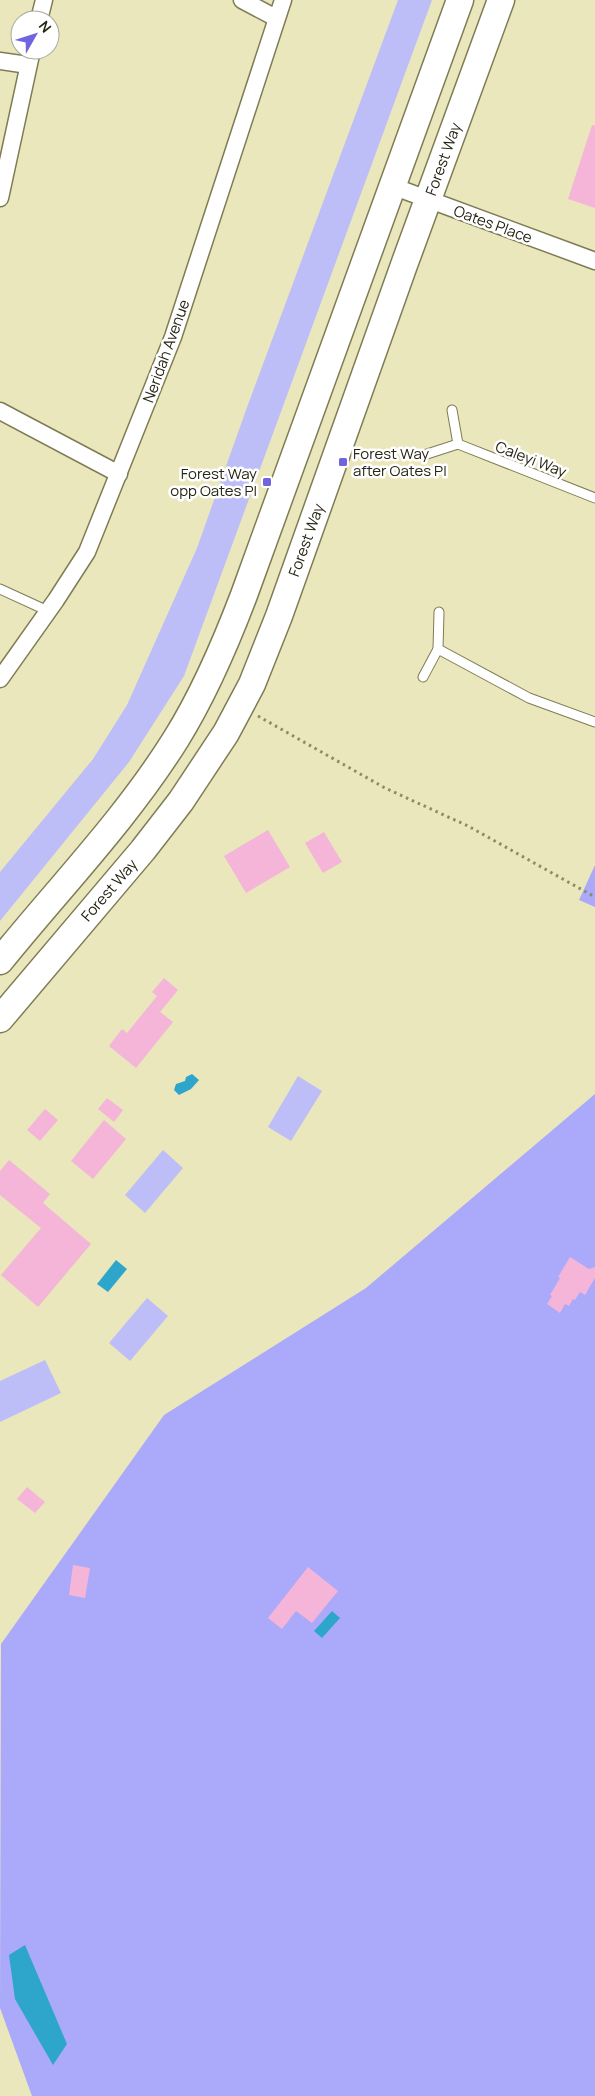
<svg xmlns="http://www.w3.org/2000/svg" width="595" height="2096" viewBox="0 0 595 2096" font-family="Manrope,sans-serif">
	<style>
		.green { fill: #bdbef8 }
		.forest { fill: #aaa9fa }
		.water { fill: #2ea6cb }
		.building { fill: #f4b5d9 }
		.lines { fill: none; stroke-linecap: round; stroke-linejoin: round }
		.service-casing { stroke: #7f7c55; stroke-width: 11 }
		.minor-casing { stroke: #7f7c55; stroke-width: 19 }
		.primary-casing { stroke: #7f7c55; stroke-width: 29 }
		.path { stroke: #8d8b6c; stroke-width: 3; stroke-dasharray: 2.5 4; stroke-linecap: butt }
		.service { stroke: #fff; stroke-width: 9 }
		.minor { stroke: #fff; stroke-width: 16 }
		.primary { stroke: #fff; stroke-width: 26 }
		.poi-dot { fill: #7165df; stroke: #fff; stroke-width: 2 }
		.labels { text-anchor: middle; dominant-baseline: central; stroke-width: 5; stroke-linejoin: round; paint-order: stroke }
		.street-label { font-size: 15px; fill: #272515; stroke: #fff }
		.poi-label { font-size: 15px; fill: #272515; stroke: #fff; text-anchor: start }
	</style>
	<rect width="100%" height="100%" fill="#eae7bc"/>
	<g class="green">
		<polygon points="398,0 432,0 184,676 129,762 0,921 0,872 93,759 127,705 197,548 246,410"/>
		<polygon points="298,1076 322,1091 291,1141 268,1127"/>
		<polygon points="163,1150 183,1168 145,1213 125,1195"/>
		<polygon points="147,1298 168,1316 130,1361 109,1343"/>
		<polygon points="45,1360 61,1393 0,1422 0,1381"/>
	</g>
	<g class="forest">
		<polygon points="595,865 595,907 579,900"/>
		<polygon points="595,1094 595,2096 32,2096 0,2008 1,1644 164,1415 366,1288"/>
	</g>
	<g class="water">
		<polygon points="192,1074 199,1080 191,1089 179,1095 174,1090 176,1084 185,1081 186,1077"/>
		<polygon points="116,1260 127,1269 108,1292 97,1284"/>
		<polygon points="332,1611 340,1618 322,1638 314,1631"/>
		<polygon points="25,1945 67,2044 53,2065 15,1999 9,1955"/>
	</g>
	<g class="building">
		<polygon points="592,125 595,126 595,208 568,199"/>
		<polygon points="268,830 290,867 246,893 224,856"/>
		<polygon points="324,832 342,862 323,873 305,843"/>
		<polygon points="164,978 178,990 160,1012 173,1022 136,1068 109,1046 122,1029 127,1033 157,996 152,992"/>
		<polygon points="107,1098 123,1110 114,1122 98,1109"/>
		<polygon points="45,1109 58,1120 40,1141 27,1130"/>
		<polygon points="104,1120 126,1139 93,1179 71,1161"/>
		<polygon points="9,1160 50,1194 43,1203 91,1244 38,1307 1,1275 41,1228 0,1195 0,1171"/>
		<polygon points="570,1257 589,1269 595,1267 595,1278 585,1295 580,1292 575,1300 573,1299 569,1306 565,1304 560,1313 547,1304 552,1296 550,1295 560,1278 558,1277"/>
		<polygon points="27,1487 45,1502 35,1513 17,1499"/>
		<polygon points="73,1565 90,1568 85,1598 69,1595"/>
		<polygon points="308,1567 338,1591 312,1623 296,1611 282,1629 268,1618"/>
	</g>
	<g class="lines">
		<defs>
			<g id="service">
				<polyline points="458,444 595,498"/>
				<polyline points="427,454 458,444 452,410"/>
				<polyline points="0,589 48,611"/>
				<polyline points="438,649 529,698 595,722"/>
				<polyline points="423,677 438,649 439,612"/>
			</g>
			<g id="minor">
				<polyline points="242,0 276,18"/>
				<polyline points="39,20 44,0"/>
				<polyline points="0,61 28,65"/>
				<polyline points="392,186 595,261"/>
				<polyline points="0,198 32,50"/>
				<polyline points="0,411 119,474"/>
				<polyline points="0,679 56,600 87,552 173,337 283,0"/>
			</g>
			<g id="primary">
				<path d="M 0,961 C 59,888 126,819 176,739 C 204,694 225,645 244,595 L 460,0"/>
				<polyline points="0,1019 143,850 181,801 226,733 252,684 279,616 404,265 501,0"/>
			</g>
		</defs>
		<use href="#service" class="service-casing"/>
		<use href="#minor" class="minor-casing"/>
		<use href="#primary" class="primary-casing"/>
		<polyline class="path" points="258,716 385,788 468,826 595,897"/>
		<use href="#service" class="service"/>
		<use href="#minor" class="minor"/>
		<use href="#primary" class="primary"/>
	</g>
	<g class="poi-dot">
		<rect x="338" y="457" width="10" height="10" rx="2.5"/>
		<rect x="262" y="477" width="10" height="10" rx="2.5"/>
	</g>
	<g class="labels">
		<g class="street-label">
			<text transform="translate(443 159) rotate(-70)">Forest Way</text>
			<text transform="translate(493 224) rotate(20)">Oates Place</text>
			<text transform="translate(166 351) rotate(-70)">Neridah Avenue</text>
			<text transform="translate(531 459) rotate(21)">Caleyi Way</text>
			<text transform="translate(306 540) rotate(-70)">Forest Way</text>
			<text transform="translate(109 890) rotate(-49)">Forest Way</text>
		</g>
		<g class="poi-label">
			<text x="353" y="453">Forest Way<tspan x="353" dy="17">after Oates Pl</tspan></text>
			<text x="257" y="473" text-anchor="end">Forest Way<tspan x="257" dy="17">opp Oates Pl</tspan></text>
		</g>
	</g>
	<g transform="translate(35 35) rotate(51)"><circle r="24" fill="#ffffff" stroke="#a9a8a1"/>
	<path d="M0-4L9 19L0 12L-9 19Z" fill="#7165df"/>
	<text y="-8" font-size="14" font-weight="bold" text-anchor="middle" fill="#272515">N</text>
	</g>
</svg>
